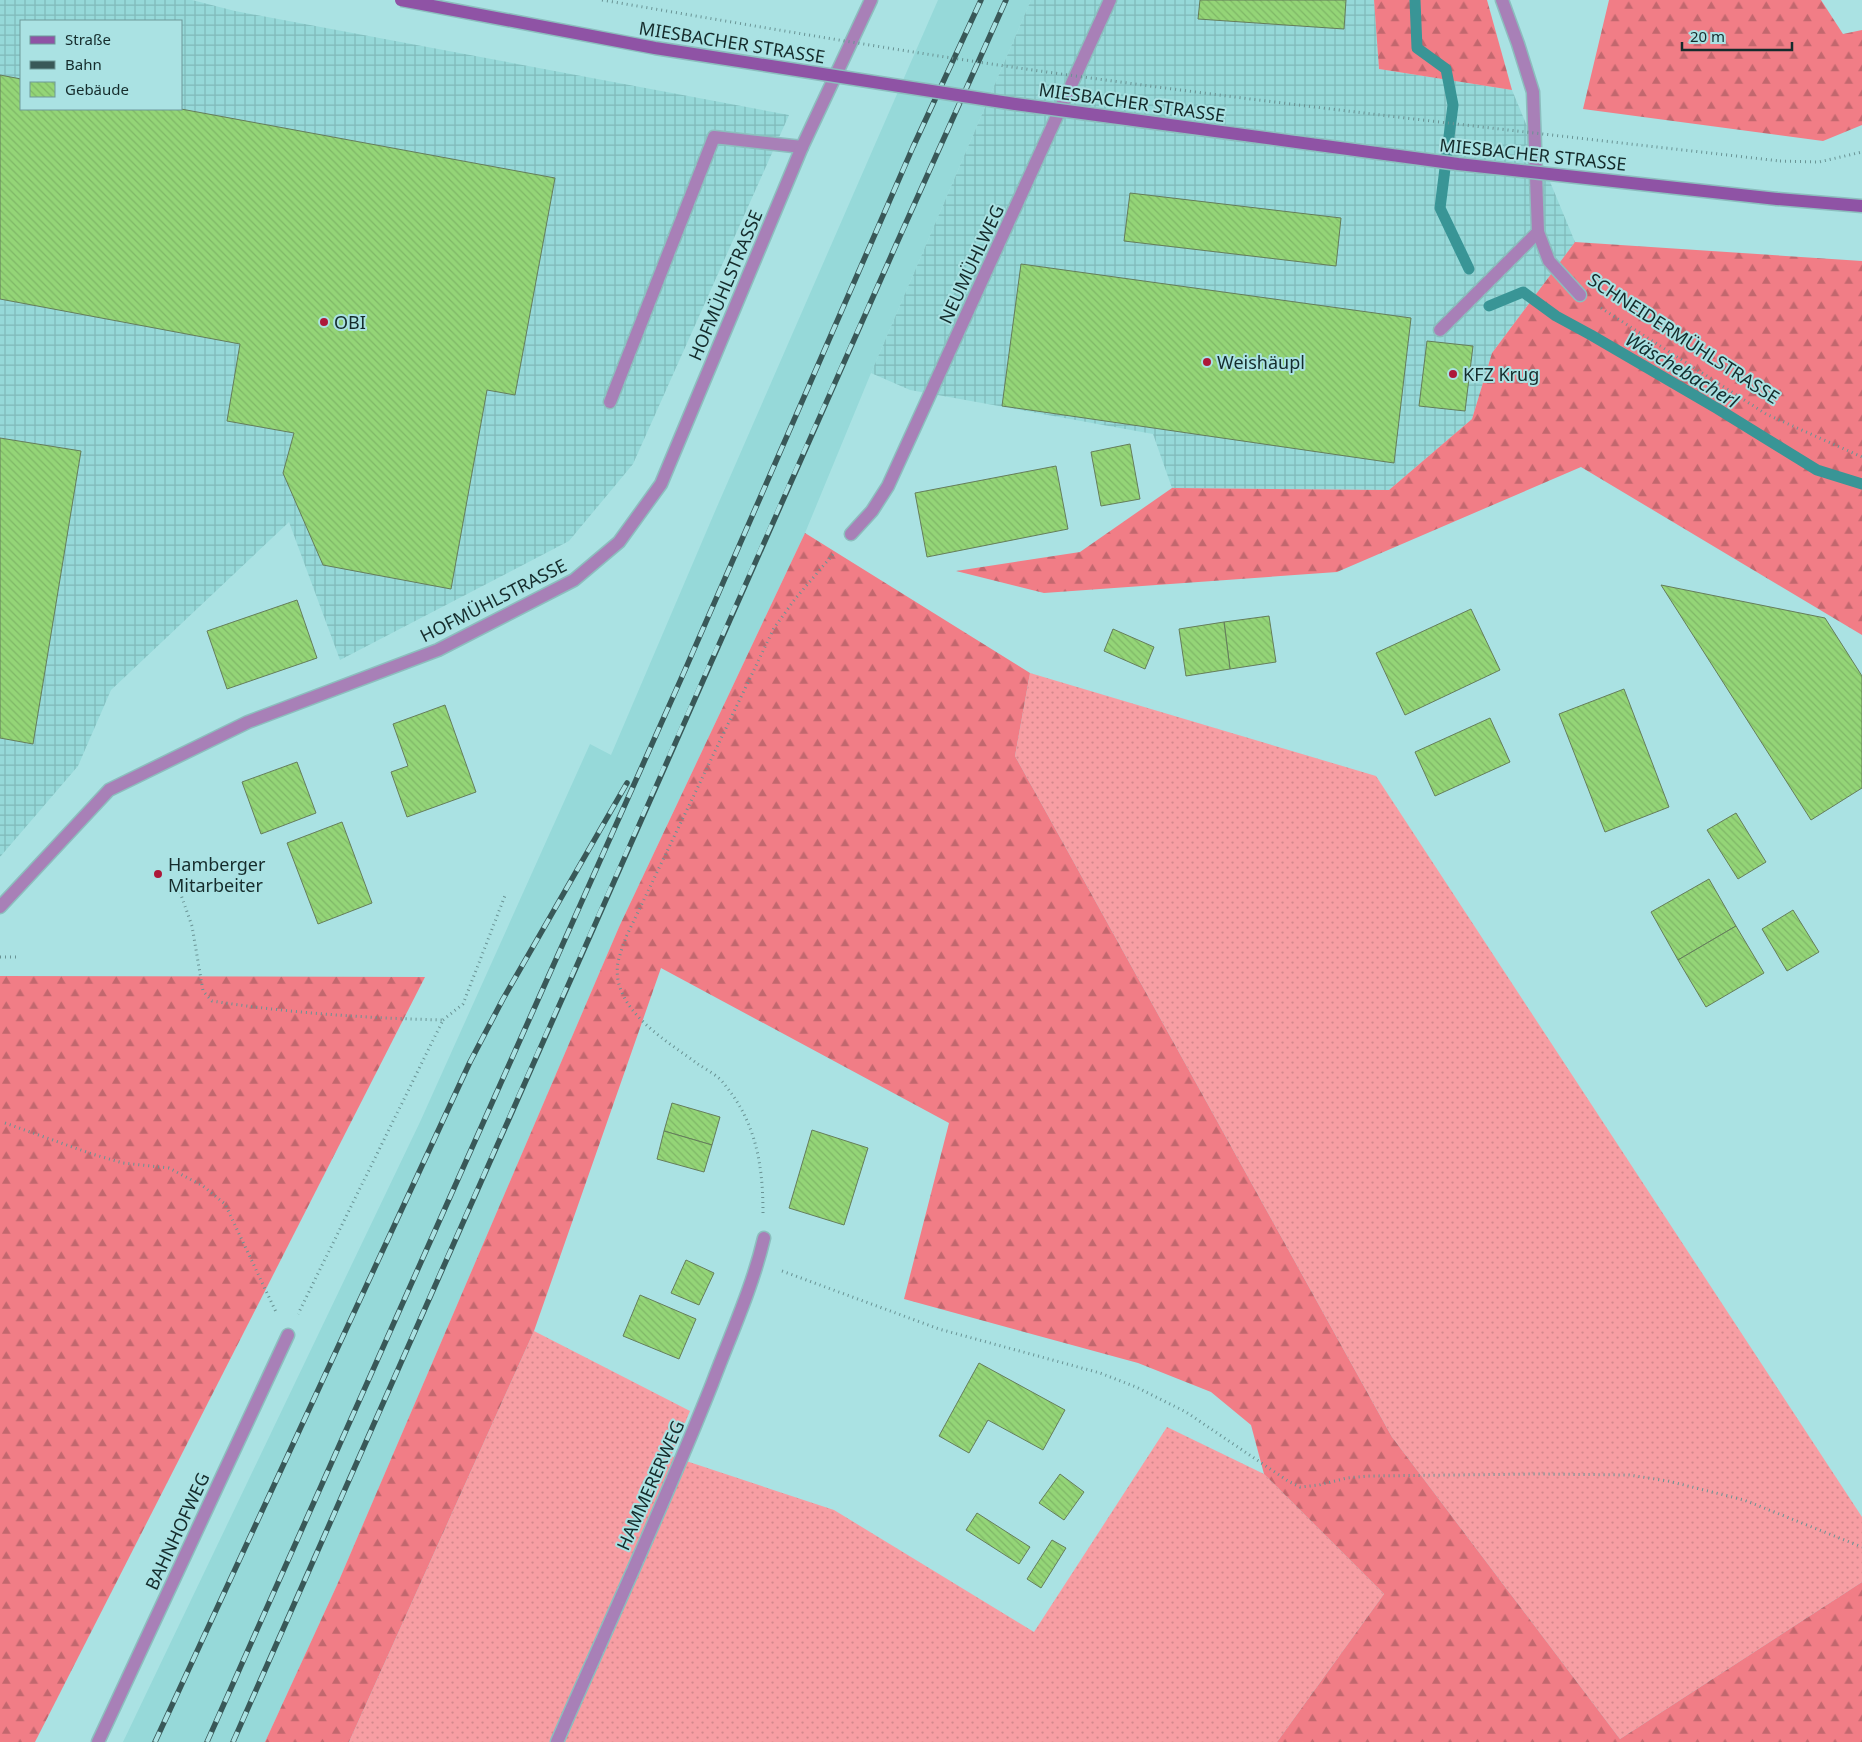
<svg xmlns="http://www.w3.org/2000/svg" width="1862" height="1742" viewBox="0 0 1862 1742" font-family="'Noto Sans',sans-serif">
	<style>
		.built { fill: #96d9d9 }
		.industrial { fill: url(#industrial-grid); fill-rule: evenodd }
		.grass { fill: url(#grass-dots) }
		.forest { fill: url(#forest-firs) }
		.lines { fill: none; stroke-linecap: round; stroke-linejoin: round }
		.stream { stroke: #399596; stroke-width: 11 }
		.building { fill: url(#building-back-hatch); stroke: #657d5b }
		.service-casing { stroke: #8cbebe; stroke-width: 15 }
		.minor-casing { stroke: #8cbebe; stroke-width: 15 }
		.secondary-casing { stroke: #8cbebe; stroke-width: 15 }
		.path { stroke: #699394; stroke-width: 3; stroke-dasharray: 1 4; stroke-linecap: butt }
		.service { stroke: #a880b7; stroke-width: 12 }
		.minor { stroke: #a880b7; stroke-width: 12 }
		.secondary { stroke: #8f53a5; stroke-width: 12 }
		.rail-casing { stroke: #395858; stroke-width: 5.5 }
		.rail { stroke: #aae2e3; stroke-width: 4; stroke-dasharray: 11; stroke-linecap: butt }
		.secondary-bridge-casing { stroke: #8cbebe; stroke-width: 15; stroke-linecap: butt }
		.path-bridge { stroke: #699394; stroke-width: 3; stroke-dasharray: 1 4; stroke-linecap: butt }
		.secondary-bridge { stroke: #8f53a5; stroke-width: 12 }
		.poi-dot { fill: #ad1839; stroke: #aae2e3; stroke-width: 2 }
		.labels { text-anchor: middle; dominant-baseline: central; stroke-width: 4; stroke-linejoin: round; paint-order: stroke }
		.street-label { font-size: 18px; fill: #152c2c; stroke: #aae2e3 }
		.poi-label { font-size: 18px; fill: #152c2c; stroke: #aae2e3; text-anchor: start }
		.water-label { font-size: 19px; font-style: italic; fill: #132f30; stroke: #aae2e3 }
	</style>
	<defs>
		<pattern id="industrial-grid" width="8" height="8" patternUnits="userSpaceOnUse" patternTransform="scale(1.25)"><rect width="8" height="8" fill="#96d9d9"/><path d="M0 4h8M4 0v8" fill="none" stroke="#80baba"/></pattern>
		<pattern id="grass-dots" width="8" height="8" patternUnits="userSpaceOnUse" patternTransform="scale(1.25)"><rect width="8" height="8" fill="#f79ea3"/><path d="M2 2h.1M6 6h.1" fill="none" stroke="#d3888c" stroke-width="1.8" stroke-linecap="round"/></pattern>
		<pattern id="forest-firs" width="22" height="20" patternUnits="userSpaceOnUse" patternTransform="scale(1.25)"><rect width="22" height="20" fill="#f17d86"/><path d="M5 1l3.5 6h-7zM16 11l3.5 6h-7z" fill="#c2676e"/></pattern>
		<pattern id="building-back-hatch" width="6" height="6" patternUnits="userSpaceOnUse" patternTransform="scale(1.25)"><rect width="6" height="6" fill="#94d577"/><path d="M-1 5l2 2M0 0l6 6M5-1l2 2" fill="none" stroke="#7fb767"/></pattern>
	</defs>
	<rect width="100%" height="100%" fill="#aae2e3"/>
	<polygon class="built" points="938,0 1031,0 871,373 805,533 619,927 337,1585 265,1742 123,1742 420,1122 590,744 611,755 716,509"/>
	<g class="industrial">
		<path d="M 0,0 L 192,0 L 235,11 L 789,115 L 633,464 L 569,541 L 340,660 L 289,522 L 111,690 L 78,766 L 0,857 ZM 21,21 L 181,21 L 181,109 L 21,109 Z"/>
		<polygon points="1031,0 1374,0 1379,69 1512,90 1575,242 1492,353 1472,419 1389,490 1172,488 1153,434 910,390 871,373"/>
	</g>
	<g class="grass">
		<polygon points="1030,673 1376,776 1862,1517 1862,1582 1620,1739 1392,1437 1015,756"/>
		<polygon points="534,1331 690,1411 671,1456 834,1510 1034,1632 1167,1427 1264,1474 1384,1594 1277,1742 349,1742"/>
	</g>
	<g class="forest">
		<polygon points="1374,0 1487,0 1512,90 1379,69"/>
		<polygon points="1609,0 1821,0 1843,34 1862,30 1862,125 1823,141 1583,109"/>
		<polygon points="1575,242 1862,261 1862,635 1581,467 1337,572 1044,593 956,571 1080,552 1172,488 1389,490 1472,419 1492,353"/>
		<polygon points="805,533 1030,673 1015,756 1392,1437 1620,1739 1862,1582 1862,1742 1277,1742 1384,1594 1264,1474 1251,1425 1211,1392 1138,1363 904,1299 949,1123 661,968 534,1331 349,1742 265,1742 337,1585 619,927"/>
		<polygon points="0,976 425,977 35,1742 0,1742"/>
	</g>
	<g class="lines">
		<g class="stream">
			<polyline points="1415,0 1417,48 1446,69 1453,105 1440,208 1469,269"/>
			<polyline points="1489,306 1523,292 1556,316 1591,335 1718,409 1817,470 1862,484"/>
		</g>
	</g>
	<g class="building">
		<polygon points="1200,0 1346,0 1344,29 1198,19"/>
		<polygon points="0,75 21,79 21,109 181,109 555,178 515,395 487,390 451,589 323,565 283,473 294,433 227,421 240,344 0,299"/>
		<polygon points="1130,193 1341,218 1336,266 1124,241"/>
		<polygon points="1021,264 1411,318 1394,463 1002,406"/>
		<polygon points="1427,341 1473,346 1465,411 1419,406"/>
		<polygon points="0,438 81,451 33,744 0,738"/>
		<polygon points="1130,444 1140,499 1101,506 1091,452"/>
		<polygon points="1056,466 1068,529 927,557 915,493"/>
		<polygon points="1661,585 1825,618 1862,676 1862,788 1811,820"/>
		<polygon points="297,600 317,658 227,689 207,631"/>
		<polygon points="1471,609 1500,670 1405,715 1376,653"/>
		<polygon points="1269,616 1276,662 1230,669 1224,622"/>
		<polygon points="1224,622 1230,669 1186,676 1179,629"/>
		<polygon points="1113,629 1154,647 1145,669 1104,651"/>
		<polygon points="1624,689 1669,807 1605,832 1559,714"/>
		<polygon points="445,705 476,792 407,817 391,772 408,766 393,724"/>
		<polygon points="1490,718 1510,762 1435,796 1415,752"/>
		<polygon points="297,762 316,813 261,834 242,782"/>
		<polygon points="1736,813 1766,862 1738,879 1707,830"/>
		<polygon points="342,822 372,903 318,924 287,843"/>
		<polygon points="1709,879 1736,926 1678,960 1651,912"/>
		<polygon points="1793,910 1819,952 1787,971 1762,929"/>
		<polygon points="1736,926 1764,973 1706,1007 1678,960"/>
		<polygon points="672,1103 720,1117 712,1145 664,1131"/>
		<polygon points="812,1130 868,1148 844,1225 789,1208"/>
		<polygon points="664,1131 712,1145 704,1172 657,1159"/>
		<polygon points="686,1260 714,1273 699,1305 671,1293"/>
		<polygon points="640,1295 696,1319 679,1359 623,1336"/>
		<polygon points="979,1363 1065,1410 1043,1450 988,1420 969,1453 939,1436"/>
		<polygon points="1060,1474 1084,1492 1064,1520 1039,1503"/>
		<polygon points="977,1513 1030,1547 1019,1564 966,1530"/>
		<polygon points="1052,1540 1066,1548 1041,1588 1027,1579"/>
	</g>
	<g class="lines">
		<defs>
			<g id="service">
				<polyline points="1440,330 1538,232"/>
				<polyline points="610,402 714,137 802,147"/>
				<polyline points="98,1742 288,1335"/>
			</g>
			<g id="minor">
				<polyline points="1502,0 1518,44 1533,92 1538,232 1549,261 1580,295"/>
				<polyline points="851,534 872,511 888,486 1110,0"/>
				<polyline points="0,907 109,790 248,722 438,650 574,580 619,542 661,484 802,147 871,0"/>
				<path d="M 557,1742 C 609,1623 664,1505 712,1384 C 730,1336 752,1289 764,1238"/>
			</g>
			<polyline id="secondary" points="1777,199 1862,206"/>
		</defs>
		<use href="#service" class="service-casing"/>
		<use href="#minor" class="minor-casing"/>
		<use href="#secondary" class="secondary-casing"/>
		<g class="path">
			<polyline points="1780,161 1819,162 1862,152"/>
			<polyline points="1601,308 1766,414 1862,457"/>
			<path d="M 180,892 L 192,926 L 203,991 L 212,1001 C 289,1013 365,1018 443,1020 L 298,1314"/>
			<polyline points="0,957 17,957"/>
			<polyline points="443,1020 463,1004 506,893"/>
			<polyline points="5,1123 92,1154 123,1163 169,1168 203,1186 225,1204 276,1312"/>
			<path d="M 763,1213 C 763,1165 756,1123 725,1085 C 719,1076 707,1070 698,1064 C 667,1041 610,1009 618,962 C 620,954 623,945 626,937 L 774,628 L 795,599 L 835,552"/>
			<polyline points="782,1271 939,1329 1100,1373 1136,1387 1186,1412 1288,1481 1300,1487 1319,1485 1347,1478 1368,1476 1538,1474 1629,1475 1668,1481 1744,1500 1862,1547"/>
		</g>
		<use href="#service" class="service"/>
		<use href="#minor" class="minor"/>
		<use href="#secondary" class="secondary"/>
		<defs>
			<g id="rail">
				<polyline points="155,1742 470,1062 503,999 627,783"/>
				<polyline points="207,1742 685,670 913,147 981,0"/>
				<path d="M 233,1742 C 491,1161 745,579 1006,0"/>
			</g>
		</defs>
		<use href="#rail" class="rail-casing"/>
		<use href="#rail" class="rail"/>
		<defs>
			<polyline id="secondary-bridge" points="401,0 655,48 1015,104 1458,164 1777,199"/>
		</defs>
		<use href="#secondary-bridge" class="secondary-bridge-casing"/>
		<path class="path-bridge" d="M 602,0 C 767,28 932,57 1098,79 C 1325,110 1552,135 1780,161"/>
		<use href="#secondary-bridge" class="secondary-bridge"/>
	</g>
	<g class="poi-dot">
		<circle cx="324" cy="322" r="5"/>
		<circle cx="1207" cy="362" r="5"/>
		<circle cx="1453" cy="374" r="5"/>
		<circle cx="158" cy="874" r="5"/>
	</g>
	<g class="labels">
		<g class="street-label">
			<text transform="translate(732 42) rotate(9)">MIESBACHER STRASSE</text>
			<text transform="translate(1132 102) rotate(8)">MIESBACHER STRASSE</text>
			<text transform="translate(1533 154) rotate(6)">MIESBACHER STRASSE</text>
			<text transform="translate(971 264) rotate(-65)">NEUMÜHLWEG</text>
			<text transform="translate(725 285) rotate(-67)">HOFMÜHLSTRASSE</text>
			<text transform="translate(1684 338) rotate(33)">SCHNEIDERMÜHLSTRASSE</text>
			<text transform="translate(493 600) rotate(-27)">HOFMÜHLSTRASSE</text>
			<text transform="translate(650 1485) rotate(-66)">HAMMERERWEG</text>
			<text transform="translate(177 1531) rotate(-65)">BAHNHOFWEG</text>
		</g>
		<g class="poi-label">
			<text x="334" y="322">OBI</text>
			<text x="1217" y="362">Weishäupl</text>
			<text x="1463" y="374">KFZ Krug</text>
			<text x="168" y="864">Hamberger<tspan x="168" dy="21">Mitarbeiter</tspan></text>
		</g>
		<g class="water-label">
			<text transform="translate(1682 370) rotate(31)">Wäschebacherl</text>
		</g>
	</g>
	<rect x="20" y="20" width="162" height="90" fill="#aae2e3" stroke="#6e999a"/>
	<rect x="30" y="36" width="25" height="8" fill="#8f53a5" stroke="#6e999a"/>
	<text x="65" y="45" font-size="15" fill="#152c2c">Straße</text>
	<rect x="30" y="61" width="25" height="8" fill="#395858" stroke="#6e999a"/>
	<text x="65" y="70" font-size="15" fill="#152c2c">Bahn</text>
	<rect x="30" y="82" width="25" height="15" fill="url(#building-back-hatch)" stroke="#6e999a"/>
	<text x="65" y="95" font-size="15" fill="#152c2c">Gebäude</text>
	<path d="M1682 42v8h110v-8" fill="none" stroke="#152c2c" stroke-width="2.5"/>
	<text x="1690" y="42" font-size="15" fill="#152c2c" stroke="#aae2e3" stroke-width="4" paint-order="stroke">20 m</text>
</svg>
